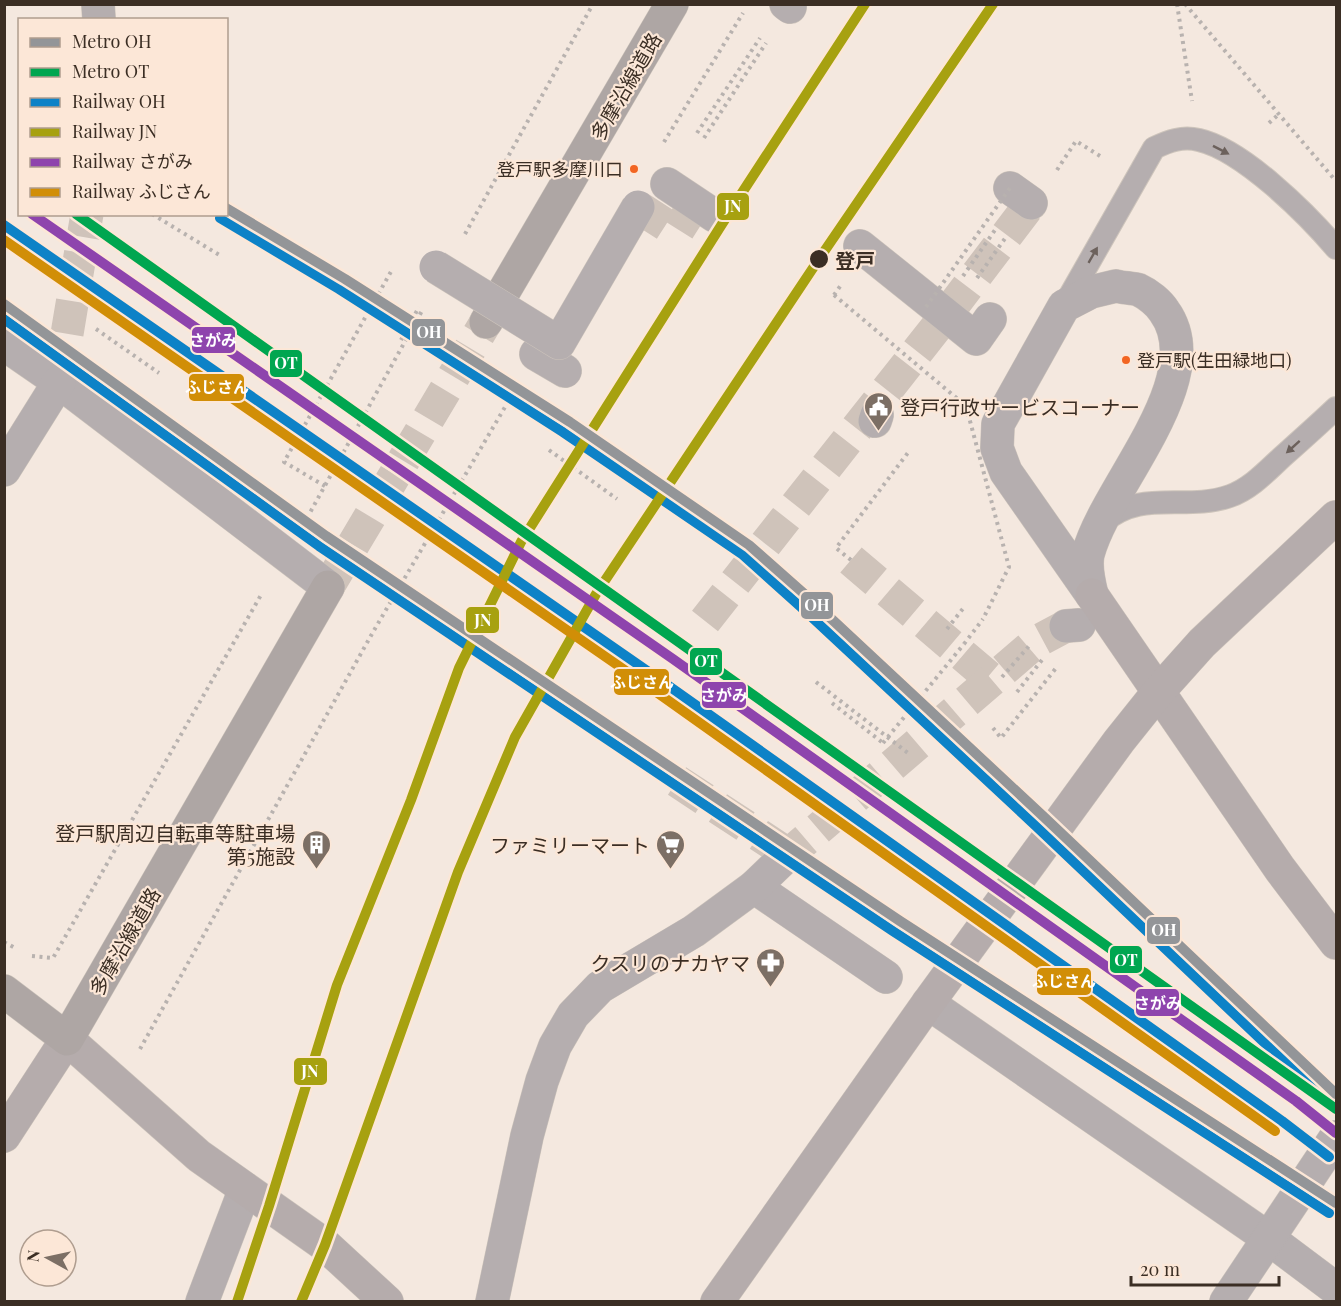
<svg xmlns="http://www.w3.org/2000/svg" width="1341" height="1306" viewBox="0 0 1341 1306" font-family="'Playfair Display','Noto Sans JP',serif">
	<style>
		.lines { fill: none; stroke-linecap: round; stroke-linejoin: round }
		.street-tunnel { stroke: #cfc3ba; stroke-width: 33; stroke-dasharray: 33 16; stroke-linecap: butt }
		.primary-tunnel { stroke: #cfc3ba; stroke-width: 33; stroke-dasharray: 33 16; stroke-linecap: butt }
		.lane-casing { stroke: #cdc4bb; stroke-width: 24 }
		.street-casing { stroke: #cdc4bb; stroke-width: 34 }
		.secondary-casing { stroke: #cdc4bb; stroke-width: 34 }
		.primary-casing { stroke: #cdc4bb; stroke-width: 34 }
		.path { stroke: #b8b2af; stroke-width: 4; stroke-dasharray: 3 4.5; stroke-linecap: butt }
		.lane { stroke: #b5aeaf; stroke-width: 22 }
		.street { stroke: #b5aeaf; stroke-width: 33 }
		.secondary { stroke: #b5acac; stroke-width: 33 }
		.primary { stroke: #aea6a4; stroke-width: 33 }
		.street-bridge-casing { stroke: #cdc4bb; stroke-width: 34; stroke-linecap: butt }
		.path-bridge { stroke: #b8b2af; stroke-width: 4; stroke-dasharray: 3 4.5; stroke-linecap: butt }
		.street-bridge { stroke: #b5aeaf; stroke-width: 33 }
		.rail-1-casing { stroke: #fce7d7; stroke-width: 15 }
		.rail-2-casing { stroke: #fce7d7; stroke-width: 15 }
		.rail-3-casing { stroke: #fce7d7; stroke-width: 15 }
		.rail-4-casing { stroke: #fce7d7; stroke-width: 15 }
		.rail-1 { stroke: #0d82c7; stroke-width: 10 }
		.rail-2 { stroke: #a7a110; stroke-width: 10 }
		.rail-3 { stroke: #8e44ad; stroke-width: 10 }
		.rail-4 { stroke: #d18e07; stroke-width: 10 }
		.metro-1-casing { stroke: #fce7d7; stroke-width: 15 }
		.metro-2-casing { stroke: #fce7d7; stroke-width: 15 }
		.metro-1 { stroke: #939598; stroke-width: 10 }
		.metro-2 { stroke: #00a650; stroke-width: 10 }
		.oneway { fill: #6c615c }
		.bus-dot { fill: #f26522; stroke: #fce7d7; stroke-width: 2 }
		.stop-dot { fill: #3b2e24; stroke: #fce7d7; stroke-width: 2 }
		.labels { text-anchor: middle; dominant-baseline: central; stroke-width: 4.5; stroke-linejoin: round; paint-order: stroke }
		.bus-label { font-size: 18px; fill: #3b2e24; stroke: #fce7d7; text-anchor: end }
		.street-label { font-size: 20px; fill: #3b2e24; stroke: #fce7d7 }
		.stop-label { font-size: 20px; font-weight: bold; fill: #3b2e24; stroke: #fce7d7; text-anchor: start }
		.poi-label { font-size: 20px; fill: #3b2e24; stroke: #fce7d7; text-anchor: end }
		.line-badge { stroke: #fce7d7; stroke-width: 2 }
		.badge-label { font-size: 16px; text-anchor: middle; font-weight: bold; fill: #fff }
	</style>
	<rect width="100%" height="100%" fill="#f4e8df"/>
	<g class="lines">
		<g class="street-tunnel">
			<polyline points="638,207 677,232 696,202"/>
			<polyline points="59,382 87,214"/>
			<polyline points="851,560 992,680"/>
			<polyline points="705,621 946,315 1031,203"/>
			<polyline points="677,781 788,854"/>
			<polyline points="781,861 1036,642 1066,626"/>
		</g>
		<polyline class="primary-tunnel" points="328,587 486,322"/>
		<defs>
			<g id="lane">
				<path d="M 1064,306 L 1154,148 C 1169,141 1182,136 1199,140 C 1243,150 1307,214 1336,248"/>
				<path d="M 1102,523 C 1142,488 1184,512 1230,496 C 1250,489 1266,472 1281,458 C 1300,441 1318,425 1336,408"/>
			</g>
			<g id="street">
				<polyline points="98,4 99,20"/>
				<polyline points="786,4 790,7"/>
				<polyline points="667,184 715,216"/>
				<polyline points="1010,188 1031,203"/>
				<polyline points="860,246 976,339 990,319"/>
				<path d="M 1116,286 C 1123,288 1133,288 1139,290 C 1148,294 1159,303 1164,311 C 1213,378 1106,486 1088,554 C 1085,567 1089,583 1092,595 L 1006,472 L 997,448 L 998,424 L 1064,306 L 1091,292 Z"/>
				<polyline points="4,344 59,382 328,587"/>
				<polyline points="536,354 565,371"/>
				<polyline points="875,421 877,415"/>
				<polyline points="4,470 59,382"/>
				<polyline points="1066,626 1079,625"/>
				<polyline points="754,887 886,977"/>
				<polyline points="928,1003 1268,1238 1336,1289"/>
				<polyline points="202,1302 245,1189"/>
				<polyline points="492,1302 527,1136 542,1081 555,1046 573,1015 600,987 694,931 754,887 781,861"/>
				<polyline points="1226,1302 1336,1137"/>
			</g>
			<g id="secondary">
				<polyline points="1092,595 1280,869 1336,943"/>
				<polyline points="4,1136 67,1039 199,1156 325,1245 387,1302"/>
				<polyline points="717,1302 928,1003 1119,741 1159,691 1202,643 1336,517"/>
			</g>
			<g id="primary">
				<polyline points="486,322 672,4"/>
				<polyline points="4,991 67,1039 328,587"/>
			</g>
		</defs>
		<use href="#lane" class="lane-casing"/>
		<use href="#street" class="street-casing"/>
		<use href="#secondary" class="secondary-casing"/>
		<use href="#primary" class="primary-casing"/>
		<g class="path">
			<polyline points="1177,4 1192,101"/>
			<polyline points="1185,4 1335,180"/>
			<polyline points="1269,123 1279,114"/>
			<polyline points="697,133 760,38"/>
			<polyline points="704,138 766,43"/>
			<polyline points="664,142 743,13"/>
			<polyline points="1057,170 1076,141 1100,156"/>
			<polyline points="152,214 221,256"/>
			<polyline points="465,234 593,4"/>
			<polyline points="963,276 995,230"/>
			<polyline points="977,278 1006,237"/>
			<polyline points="834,295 841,285"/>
			<polyline points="96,329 159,373"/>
			<polyline points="549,450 617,499"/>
			<polyline points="325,486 284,462 393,268"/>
			<polyline points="307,518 423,309"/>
			<polyline points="851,560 836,548 910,450"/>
			<polyline points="947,629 965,606"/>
			<polyline points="964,644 983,619"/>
			<polyline points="816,682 908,753"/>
			<polyline points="1017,692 1042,660"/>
			<polyline points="832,703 883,743"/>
			<polyline points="993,728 1001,738 1056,668"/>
			<polyline points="4,942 17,949"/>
			<polyline points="32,956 53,958 261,595"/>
			<polyline points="140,1049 373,632 515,390"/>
		</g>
		<use href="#lane" class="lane"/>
		<use href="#street" class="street"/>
		<use href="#secondary" class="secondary"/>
		<use href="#primary" class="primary"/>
		<defs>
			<polyline id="street-bridge" points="436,267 559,343 638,207"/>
		</defs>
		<use href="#street-bridge" class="street-bridge-casing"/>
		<g class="path-bridge">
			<polyline points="834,295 966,406 1009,567 983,619"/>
			<polyline points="926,307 1010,188"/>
			<polyline points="401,340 419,307"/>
			<polyline points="1002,677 1029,646"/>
			<polyline points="883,743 964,644"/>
		</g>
		<use href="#street-bridge" class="street-bridge"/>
		<defs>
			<g id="rail-1">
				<polyline points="220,218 339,289 563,432 742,554 801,607 1036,826 1328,1103"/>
				<polyline points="4,225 659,679 1282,1121 1329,1157"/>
				<polyline points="4,319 319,546 893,931 1329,1213"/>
			</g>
			<g id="rail-2">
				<polyline points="237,1302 269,1206 337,985 411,800 459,668 521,542 736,202 865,4"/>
				<polyline points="301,1302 325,1245 458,872 515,737 596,594 819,259 993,4"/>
			</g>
			<polyline id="rail-3" points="32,214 673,659 1296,1101 1336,1133"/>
			<polyline id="rail-4" points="4,240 652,689 1275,1131"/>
		</defs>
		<use href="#rail-1" class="rail-1-casing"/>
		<use href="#rail-2" class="rail-2-casing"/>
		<use href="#rail-3" class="rail-3-casing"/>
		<use href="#rail-4" class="rail-4-casing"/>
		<use href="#rail-1" class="rail-1"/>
		<use href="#rail-2" class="rail-2"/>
		<use href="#rail-3" class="rail-3"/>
		<use href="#rail-4" class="rail-4"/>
		<defs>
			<g id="metro-1">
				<polyline points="226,208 345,279 570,422 749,545 809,598 1044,817 1336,1094"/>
				<polyline points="4,304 326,536 900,921 1336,1203"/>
			</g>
			<polyline id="metro-2" points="76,214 1336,1109"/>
		</defs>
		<use href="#metro-1" class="metro-1-casing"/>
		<use href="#metro-2" class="metro-2-casing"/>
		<use href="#metro-1" class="metro-1"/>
		<use href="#metro-2" class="metro-2"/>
	</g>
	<defs><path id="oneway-solid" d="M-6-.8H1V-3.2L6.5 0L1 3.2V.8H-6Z" transform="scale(1.5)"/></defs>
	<g class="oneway">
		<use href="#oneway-solid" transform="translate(1221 150) rotate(27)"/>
		<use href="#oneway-solid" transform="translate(1093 255) rotate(-60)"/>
		<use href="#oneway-solid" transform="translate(1293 447) rotate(138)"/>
	</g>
	<defs>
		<symbol id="civic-pin" viewBox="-11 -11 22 30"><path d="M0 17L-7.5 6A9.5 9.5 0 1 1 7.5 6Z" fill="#7c6f65" stroke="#fce7d7"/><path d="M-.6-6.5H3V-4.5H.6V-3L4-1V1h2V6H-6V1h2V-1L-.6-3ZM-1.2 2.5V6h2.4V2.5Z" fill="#fff"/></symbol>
		<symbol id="building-pin" viewBox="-11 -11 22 30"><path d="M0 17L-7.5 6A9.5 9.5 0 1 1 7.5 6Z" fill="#7c6f65" stroke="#fce7d7"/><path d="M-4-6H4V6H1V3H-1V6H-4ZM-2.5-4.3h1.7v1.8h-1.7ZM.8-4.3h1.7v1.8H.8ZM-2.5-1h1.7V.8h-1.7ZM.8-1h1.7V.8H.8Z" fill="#fff"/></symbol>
		<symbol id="supermarket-pin" viewBox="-11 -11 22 30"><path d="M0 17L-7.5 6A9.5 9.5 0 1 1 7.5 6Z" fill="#7c6f65" stroke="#fce7d7"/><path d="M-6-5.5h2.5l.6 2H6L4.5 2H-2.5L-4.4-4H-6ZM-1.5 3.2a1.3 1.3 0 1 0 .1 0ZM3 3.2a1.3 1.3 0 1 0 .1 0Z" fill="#fff"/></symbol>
		<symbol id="pharmacy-pin" viewBox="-11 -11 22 30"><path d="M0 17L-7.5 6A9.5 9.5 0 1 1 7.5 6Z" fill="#7c6f65" stroke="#fce7d7"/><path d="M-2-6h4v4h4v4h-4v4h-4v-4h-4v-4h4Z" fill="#fff"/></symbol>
	</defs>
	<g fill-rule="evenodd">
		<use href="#civic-pin" x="862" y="390" width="33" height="45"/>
		<use href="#building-pin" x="300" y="828" width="33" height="45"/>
		<use href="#supermarket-pin" x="654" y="828" width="33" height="45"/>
		<use href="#pharmacy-pin" x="754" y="946" width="33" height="45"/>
	</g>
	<g class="bus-dot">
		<circle cx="634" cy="169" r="5"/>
		<circle cx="1126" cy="360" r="5"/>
	</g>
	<circle class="stop-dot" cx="819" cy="259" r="10"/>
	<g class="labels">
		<g class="bus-label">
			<text x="623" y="169">登戸駅多摩川口</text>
			<text x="1137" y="360" text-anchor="start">登戸駅(生田緑地口)</text>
		</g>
		<g class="street-label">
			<text transform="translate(625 86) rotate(-60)">多摩沿線道路</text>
			<text transform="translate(124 941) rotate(-60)">多摩沿線道路</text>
		</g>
		<g class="stop-label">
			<text x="835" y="259">登戸</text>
		</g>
		<g class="poi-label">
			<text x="900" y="406" text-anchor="start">登戸行政サービスコーナー</text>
			<text x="295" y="832">登戸駅周辺自転車等駐車場<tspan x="295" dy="23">第5施設</tspan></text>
			<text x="650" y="844">ファミリーマート</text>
			<text x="750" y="962">クスリのナカヤマ</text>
		</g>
	</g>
	<g class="line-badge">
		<rect x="716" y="192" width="34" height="29" rx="6" fill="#a7a110"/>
		<rect x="411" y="318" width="35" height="29" rx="6" fill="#939598"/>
		<rect x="191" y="326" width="45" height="28" rx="6" fill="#8e44ad"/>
		<rect x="269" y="349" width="34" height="29" rx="6" fill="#00a650"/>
		<rect x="188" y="373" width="57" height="29" rx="6" fill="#d18e07"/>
		<rect x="800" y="591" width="34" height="29" rx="6" fill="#939598"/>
		<rect x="465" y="606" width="35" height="28" rx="6" fill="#a7a110"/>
		<rect x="689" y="647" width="34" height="29" rx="6" fill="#00a650"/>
		<rect x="613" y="668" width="57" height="28" rx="6" fill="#d18e07"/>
		<rect x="701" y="681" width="46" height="28" rx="6" fill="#8e44ad"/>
		<rect x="1146" y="916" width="35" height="29" rx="6" fill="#939598"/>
		<rect x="1109" y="945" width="34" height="29" rx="6" fill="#00a650"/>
		<rect x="1036" y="967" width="56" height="29" rx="6" fill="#d18e07"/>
		<rect x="1135" y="988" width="45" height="29" rx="6" fill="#8e44ad"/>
		<rect x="293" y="1057" width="35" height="29" rx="6" fill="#a7a110"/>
	</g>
	<g class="badge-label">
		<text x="733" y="212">JN</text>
		<text x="429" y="338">OH</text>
		<text x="213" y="346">さがみ</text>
		<text x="286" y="369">OT</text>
		<text x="217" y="393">ふじさん</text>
		<text x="817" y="611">OH</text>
		<text x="483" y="626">JN</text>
		<text x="706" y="667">OT</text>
		<text x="642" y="688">ふじさん</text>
		<text x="724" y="701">さがみ</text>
		<text x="1164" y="936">OH</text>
		<text x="1126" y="966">OT</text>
		<text x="1064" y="987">ふじさん</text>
		<text x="1158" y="1009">さがみ</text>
		<text x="310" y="1077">JN</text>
	</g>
	<rect width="1341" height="1306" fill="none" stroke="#3b2e24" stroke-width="12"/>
	<rect x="18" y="18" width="210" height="198" fill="#fce7d7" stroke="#af9d8f" stroke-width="1.5"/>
	<rect x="30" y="38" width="30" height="9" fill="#939598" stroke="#af9d8f" stroke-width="1.5"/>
	<text x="72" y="48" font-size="18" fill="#3b2e24">Metro OH</text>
	<rect x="30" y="68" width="30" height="9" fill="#00a650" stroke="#af9d8f" stroke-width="1.5"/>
	<text x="72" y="78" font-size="18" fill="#3b2e24">Metro OT</text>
	<rect x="30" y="98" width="30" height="9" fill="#0d82c7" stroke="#af9d8f" stroke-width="1.5"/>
	<text x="72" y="108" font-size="18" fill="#3b2e24">Railway OH</text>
	<rect x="30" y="128" width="30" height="9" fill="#a7a110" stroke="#af9d8f" stroke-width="1.5"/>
	<text x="72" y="138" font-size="18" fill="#3b2e24">Railway JN</text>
	<rect x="30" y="158" width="30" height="9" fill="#8e44ad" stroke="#af9d8f" stroke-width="1.5"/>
	<text x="72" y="168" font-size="18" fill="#3b2e24">Railway さがみ</text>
	<rect x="30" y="188" width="30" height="9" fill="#d18e07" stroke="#af9d8f" stroke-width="1.5"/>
	<text x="72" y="198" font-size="18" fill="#3b2e24">Railway ふじさん</text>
	<g transform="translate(48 1258) rotate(278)"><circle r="28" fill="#fce7d7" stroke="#af9d8f" stroke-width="1.5"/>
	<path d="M0-4.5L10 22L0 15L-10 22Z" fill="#7c6f65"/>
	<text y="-9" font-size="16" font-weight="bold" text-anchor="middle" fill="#3b2e24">N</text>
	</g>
	<path d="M1131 1276v9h148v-9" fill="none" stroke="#3b2e24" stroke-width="3"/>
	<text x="1140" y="1276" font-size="18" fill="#3b2e24" stroke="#fce7d7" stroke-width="4.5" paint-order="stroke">20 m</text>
</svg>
